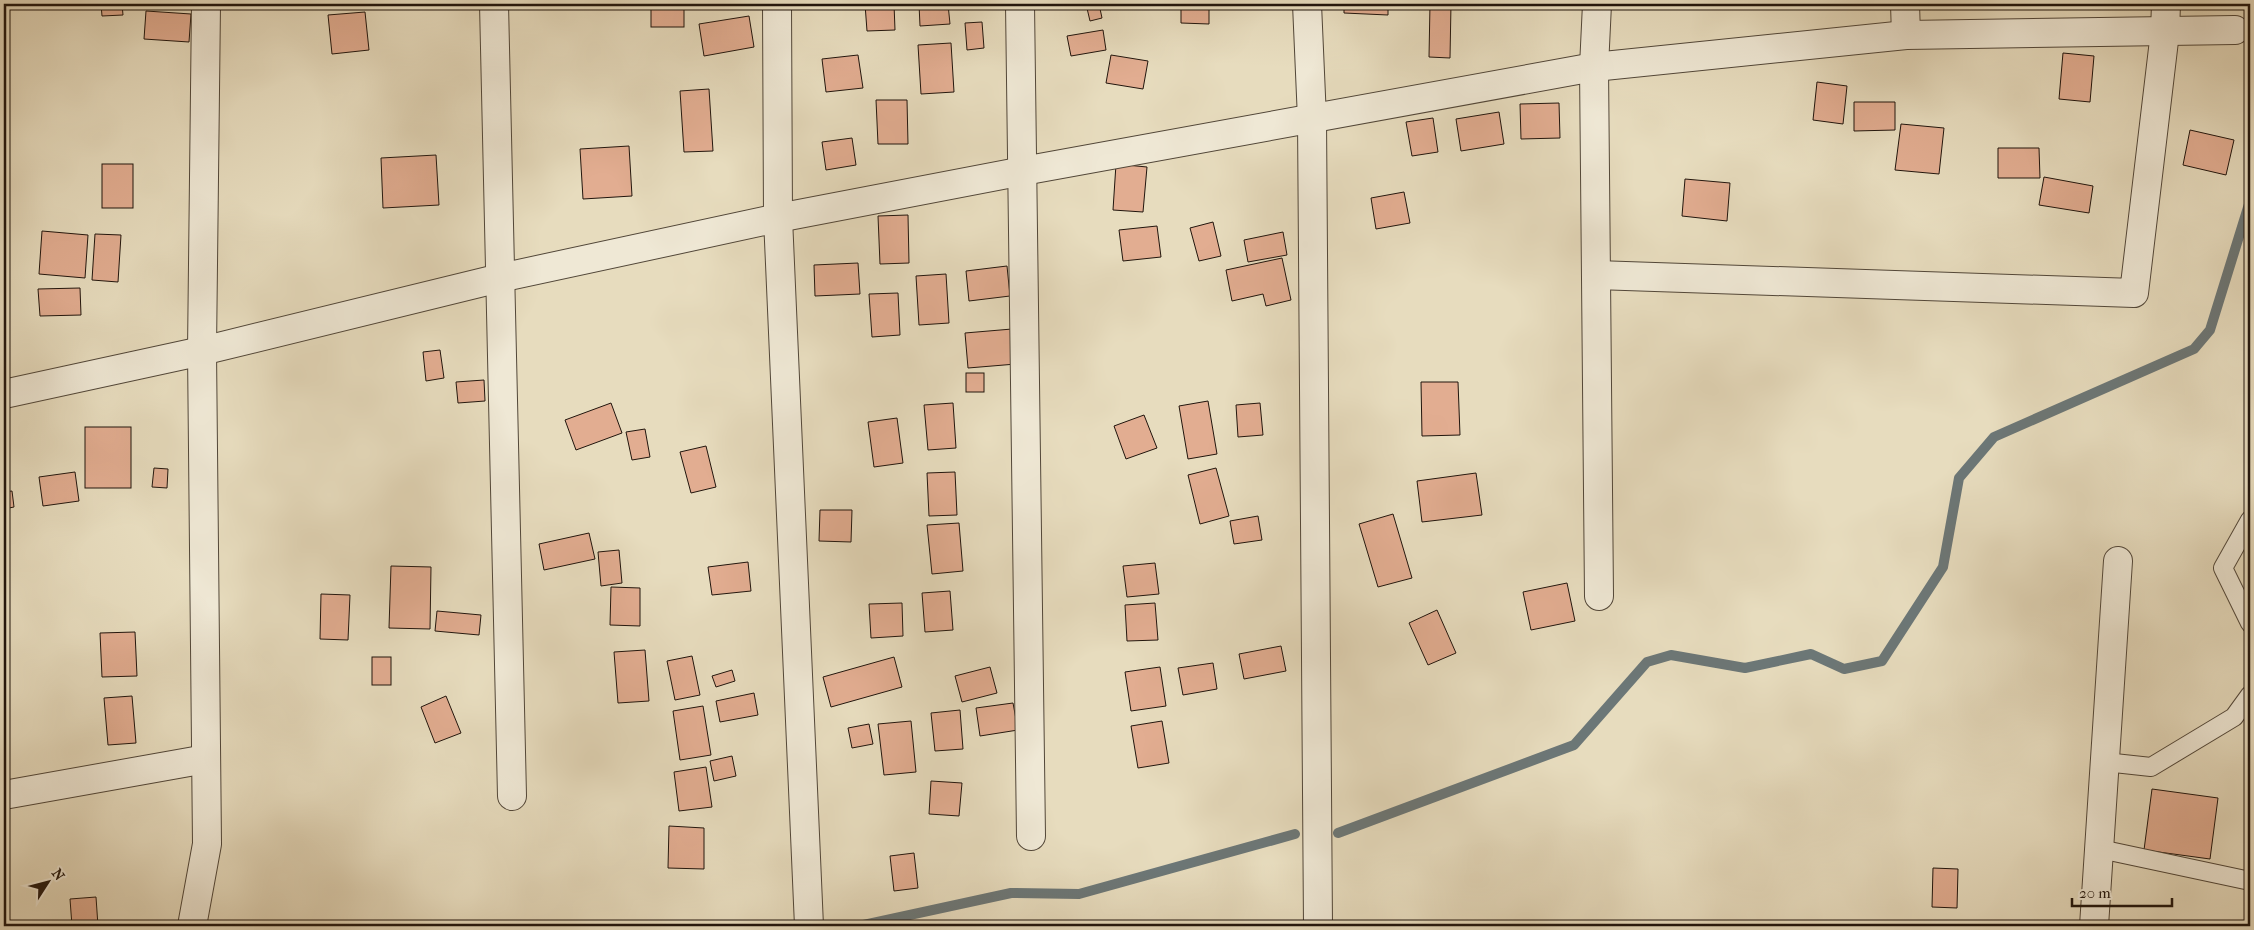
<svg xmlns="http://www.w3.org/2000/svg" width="2254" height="930" viewBox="0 0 2254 930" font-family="'IM FELL French Canon',serif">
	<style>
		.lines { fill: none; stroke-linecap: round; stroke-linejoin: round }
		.stream { stroke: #6c7777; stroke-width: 10 }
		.building { fill: #e2ad91; stroke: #21150d }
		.service-casing { stroke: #524739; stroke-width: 20 }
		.minor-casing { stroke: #524739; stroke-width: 30 }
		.service { stroke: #efe8d5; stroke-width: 18 }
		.minor { stroke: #efe8d5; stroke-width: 28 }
	</style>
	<rect width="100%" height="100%" fill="#e7dcbe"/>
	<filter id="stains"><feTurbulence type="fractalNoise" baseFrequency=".004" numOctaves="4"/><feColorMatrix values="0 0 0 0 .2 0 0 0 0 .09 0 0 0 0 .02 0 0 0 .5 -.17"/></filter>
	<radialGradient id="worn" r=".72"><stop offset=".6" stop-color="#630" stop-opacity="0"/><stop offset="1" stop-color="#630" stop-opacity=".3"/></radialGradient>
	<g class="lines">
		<g class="stream">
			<polyline points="1338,833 1574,745 1647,662 1671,655 1745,668 1811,654 1844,669 1882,661 1943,567 1959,478 1994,437 2194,349 2210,330 2250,201"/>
			<polyline points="859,926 1011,893 1079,894 1295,834"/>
		</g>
	</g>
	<g class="building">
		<polygon points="101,4 122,4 123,15 102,16"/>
		<rect x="651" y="4" width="33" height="23"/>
		<polygon points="865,4 894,4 895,30 867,31"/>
		<polygon points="919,4 948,4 950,24 920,26"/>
		<polygon points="1086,4 1099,4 1102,18 1090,21"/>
		<polygon points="1181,4 1209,4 1209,24 1181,23"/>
		<polygon points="1344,4 1388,4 1388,15 1344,13"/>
		<polygon points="1430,4 1451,4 1450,58 1429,57"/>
		<polygon points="146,11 191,14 189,42 144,39"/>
		<polygon points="365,12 369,50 332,54 328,15"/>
		<polygon points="749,16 754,47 704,56 699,24"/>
		<polygon points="982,22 984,48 967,50 965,23"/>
		<polygon points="1103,30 1106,50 1071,56 1067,36"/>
		<polygon points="951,43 954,92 921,94 918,45"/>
		<polygon points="2063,53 2094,56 2090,102 2059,99"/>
		<polygon points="858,55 863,88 826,92 822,59"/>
		<polygon points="1111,55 1148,61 1143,89 1106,83"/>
		<polygon points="1817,82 1847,86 1843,124 1813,120"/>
		<polygon points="709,89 713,151 684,152 680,91"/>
		<polygon points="876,100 907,100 908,144 878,144"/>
		<polygon points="1854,102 1895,102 1895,130 1854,131"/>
		<polygon points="1559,103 1560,138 1521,139 1520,104"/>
		<polygon points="1499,112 1504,144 1461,151 1456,119"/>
		<polygon points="1433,118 1438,152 1412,156 1406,122"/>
		<polygon points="1901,124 1944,128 1939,174 1895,170"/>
		<polygon points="2190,130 2234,140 2226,175 2183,165"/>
		<polygon points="852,138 856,165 826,170 822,142"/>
		<polygon points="629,146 632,196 583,199 580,149"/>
		<polygon points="1998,148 2039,148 2040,178 1998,178"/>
		<polygon points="436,155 439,205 383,208 381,158"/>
		<rect x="102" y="164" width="31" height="44"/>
		<polygon points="1116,164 1147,167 1143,212 1113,210"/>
		<polygon points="2044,177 2093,186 2089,213 2039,205"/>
		<polygon points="1685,179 1730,183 1727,221 1682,216"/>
		<polygon points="1404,192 1410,223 1376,229 1371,198"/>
		<polygon points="908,215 909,263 880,264 878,216"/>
		<polygon points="1213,222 1221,256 1199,261 1190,228"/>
		<polygon points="1157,226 1161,257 1123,261 1119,230"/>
		<polygon points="42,231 88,235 85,278 39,274"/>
		<polygon points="1283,232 1287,255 1248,262 1244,240"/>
		<polygon points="95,234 121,235 118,282 92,280"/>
		<polygon points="1282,258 1291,300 1266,306 1263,294 1232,301 1226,270"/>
		<polygon points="858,263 860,294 815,296 814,265"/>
		<polygon points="1007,266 1010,296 969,301 966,271"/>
		<polygon points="946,274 949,323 919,325 916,276"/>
		<polygon points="80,288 81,315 40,316 38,289"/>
		<polygon points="898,293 900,335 872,337 869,294"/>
		<polygon points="1012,329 1016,364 968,368 965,333"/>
		<polygon points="440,350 444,378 426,381 423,352"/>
		<rect x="966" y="373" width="18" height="19"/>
		<polygon points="484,380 485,401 458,403 456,382"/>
		<polygon points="1421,382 1458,382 1460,435 1422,436"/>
		<polygon points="1208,401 1217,454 1188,459 1179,406"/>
		<polygon points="611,403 622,433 576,450 565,420"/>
		<polygon points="953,403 956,448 928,450 924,405"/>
		<polygon points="1260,403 1263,435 1238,437 1236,405"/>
		<polygon points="1144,415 1157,448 1126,459 1114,426"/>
		<polygon points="897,418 903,463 874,467 868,422"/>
		<rect x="85" y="427" width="46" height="61"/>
		<polygon points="645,429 650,457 632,460 626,432"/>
		<polygon points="706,446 716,487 691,493 680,452"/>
		<polygon points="154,468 168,469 167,488 152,487"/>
		<polygon points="1216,468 1229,516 1200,524 1188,475"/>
		<polygon points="75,472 79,501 43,506 39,477"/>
		<polygon points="955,472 957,515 929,516 927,473"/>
		<polygon points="1476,473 1482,515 1422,522 1417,481"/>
		<polygon points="12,491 14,507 4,509 4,492"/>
		<polygon points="820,510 852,510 851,542 819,541"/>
		<polygon points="1393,514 1412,578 1378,587 1359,524"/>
		<polygon points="1258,516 1262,540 1234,544 1230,521"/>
		<polygon points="959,523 963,571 932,574 927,525"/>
		<polygon points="589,533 595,559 544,570 539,544"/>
		<polygon points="619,550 622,583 601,586 598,552"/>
		<polygon points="748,562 751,591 712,595 708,567"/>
		<polygon points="1155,563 1159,594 1127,597 1123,566"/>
		<polygon points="391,566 431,567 430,629 389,628"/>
		<polygon points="1567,583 1575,621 1531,630 1523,592"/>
		<polygon points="611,587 640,588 640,626 610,625"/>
		<polygon points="950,591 953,630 925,632 922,593"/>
		<polygon points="321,594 350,595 348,640 320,639"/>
		<polygon points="902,603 903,636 871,638 869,604"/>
		<polygon points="1155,603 1158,640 1127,641 1125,605"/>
		<polygon points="1437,610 1456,653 1428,665 1409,623"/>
		<polygon points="437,611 481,615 479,635 435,631"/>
		<polygon points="135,632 137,676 102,677 100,633"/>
		<polygon points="1281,646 1286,671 1244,679 1239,654"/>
		<polygon points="645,650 649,701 618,703 614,652"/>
		<polygon points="692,656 700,695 675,700 667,661"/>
		<rect x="372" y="657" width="19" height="28"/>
		<polygon points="894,657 902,687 831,707 823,677"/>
		<polygon points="1213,663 1217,689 1183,695 1178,668"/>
		<polygon points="990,667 997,693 962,702 955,676"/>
		<polygon points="1160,667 1166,706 1131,711 1125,672"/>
		<polygon points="732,670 735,681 716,687 712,676"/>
		<polygon points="754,693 758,715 720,722 716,701"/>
		<polygon points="132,696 136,743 108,745 104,698"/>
		<polygon points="446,696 461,733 435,743 421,707"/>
		<polygon points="1013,703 1018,730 980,736 976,708"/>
		<polygon points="703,706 711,755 680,760 673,711"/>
		<polygon points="960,710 963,749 935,751 931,713"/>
		<polygon points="911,721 916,772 884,775 878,724"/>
		<polygon points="1162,721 1169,763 1138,768 1131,726"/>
		<polygon points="869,724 873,744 852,748 848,728"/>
		<polygon points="732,756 736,776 714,781 710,761"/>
		<polygon points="706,767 712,807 679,811 674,772"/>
		<polygon points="931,781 962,783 959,816 929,814"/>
		<polygon points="2152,789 2218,798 2210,859 2144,850"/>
		<polygon points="669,826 704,828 704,869 668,868"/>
		<polygon points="914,853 918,888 894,891 890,856"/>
		<polygon points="1933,868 1958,869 1957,908 1932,907"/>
		<polygon points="96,897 98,926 72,926 70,899"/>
	</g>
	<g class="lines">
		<defs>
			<g id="service">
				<polyline points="2250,520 2223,568 2250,623"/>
				<polyline points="2105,762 2151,767 2234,717 2250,695"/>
				<polyline points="2100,849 2250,881"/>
			</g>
			<g id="minor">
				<polyline points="494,4 512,796"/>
				<polyline points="777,4 778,218 809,926"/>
				<polyline points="1020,4 1031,836"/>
				<polyline points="1307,4 1312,119 1318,926"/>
				<polyline points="1597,4 1594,67 1599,596"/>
				<polyline points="1905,4 1906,35"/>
				<polyline points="1596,275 2134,293 2165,32 2166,4"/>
				<polyline points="4,394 202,351 500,278 778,218 1023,171 1594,67 1906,35 2235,30"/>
				<polyline points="4,795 206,759"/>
				<polyline points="192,926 207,844 202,351 206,4"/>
				<polyline points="2094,926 2118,561"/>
			</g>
		</defs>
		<use href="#service" class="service-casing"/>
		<use href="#minor" class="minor-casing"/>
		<use href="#service" class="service"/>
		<use href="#minor" class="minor"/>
	</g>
	<rect width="2254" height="930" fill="none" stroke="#e7dcbe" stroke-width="20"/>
	<rect x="5" y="5" width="2244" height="920" fill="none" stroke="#21150d" stroke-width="2.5"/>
	<rect x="10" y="10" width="2234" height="910" fill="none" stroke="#21150d"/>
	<g transform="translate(48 882) rotate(54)" stroke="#efe8d5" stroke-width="4" paint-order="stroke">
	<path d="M0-4L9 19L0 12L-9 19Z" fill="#21150d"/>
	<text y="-8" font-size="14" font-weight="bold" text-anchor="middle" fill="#21150d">N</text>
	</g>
	<path d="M2072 898v8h100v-8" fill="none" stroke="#21150d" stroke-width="2.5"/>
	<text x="2079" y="898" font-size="15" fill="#21150d" stroke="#efe8d5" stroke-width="4" paint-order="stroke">20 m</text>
	<rect width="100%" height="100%" filter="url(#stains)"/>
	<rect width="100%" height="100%" fill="url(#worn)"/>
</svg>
